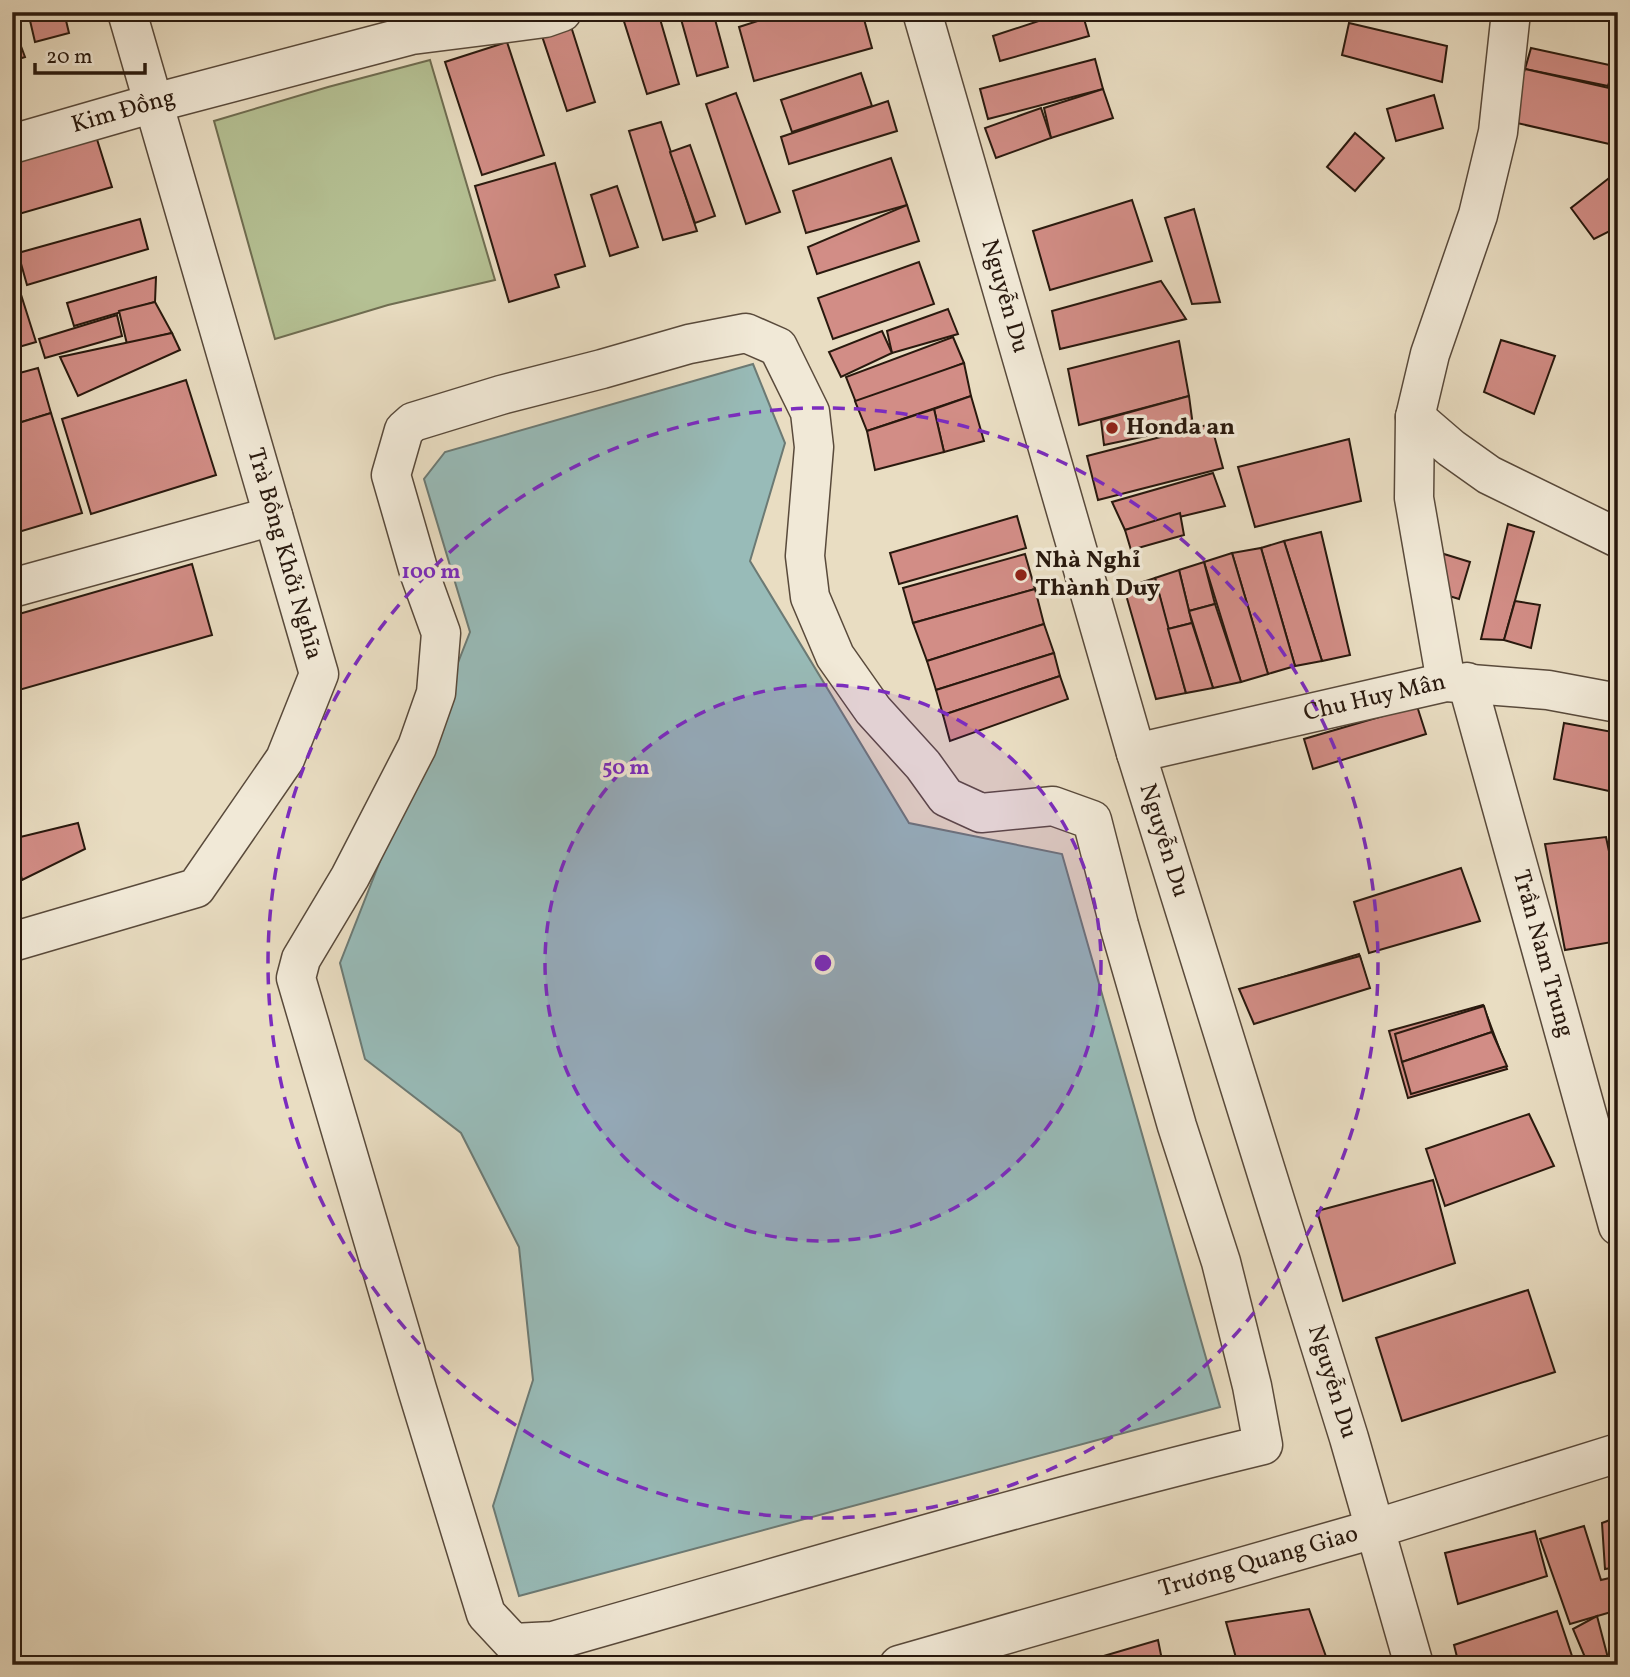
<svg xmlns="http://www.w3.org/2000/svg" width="1630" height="1677" viewBox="0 0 1630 1677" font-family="Vollkorn,serif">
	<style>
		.green { fill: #b5c194; stroke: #6f6d51; stroke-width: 2 }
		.water { fill: #98bbb8; stroke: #6c7a74; stroke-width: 2 }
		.building { fill: #d28d86; stroke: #29190e; stroke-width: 2 }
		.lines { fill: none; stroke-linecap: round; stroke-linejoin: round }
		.minor-casing { stroke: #594a3b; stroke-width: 41 }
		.minor { stroke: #f1e9d7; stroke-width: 38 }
		.ring { fill: none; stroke: #7b2cbf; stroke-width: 3.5; stroke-dasharray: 12 9 }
		.poi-dot { fill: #8f2418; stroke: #f1e9d7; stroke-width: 2.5 }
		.labels { text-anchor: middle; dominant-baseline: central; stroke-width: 7; stroke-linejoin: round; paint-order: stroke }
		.street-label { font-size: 24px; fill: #29190e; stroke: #f1e9d7 }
		.poi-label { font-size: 24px; font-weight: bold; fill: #29190e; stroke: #f1e9d7; text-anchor: start }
		.centre { fill: #7b2cbf; stroke: #f1e9d7; stroke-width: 3.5 }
		.ring-label { font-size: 21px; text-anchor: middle; font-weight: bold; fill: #7b2cbf; stroke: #f1e9d7; stroke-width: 7; stroke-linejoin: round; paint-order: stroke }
	</style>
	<rect width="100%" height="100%" fill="#e9ddc2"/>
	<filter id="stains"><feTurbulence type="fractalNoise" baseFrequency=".00286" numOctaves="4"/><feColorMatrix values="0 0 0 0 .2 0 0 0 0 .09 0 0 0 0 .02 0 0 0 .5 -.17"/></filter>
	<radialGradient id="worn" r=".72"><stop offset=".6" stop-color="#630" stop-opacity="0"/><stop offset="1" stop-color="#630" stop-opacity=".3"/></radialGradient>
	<polygon class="green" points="430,60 495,280 388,305 275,339 214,121 328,87"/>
	<polygon class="water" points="753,364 785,443 750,561 909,823 1062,854 1220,1407 519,1596 493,1506 533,1380 519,1247 461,1133 365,1059 340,963 470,632 424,479 445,452"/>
	<g class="building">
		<polygon points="28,12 64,12 69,33 35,42"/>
		<polygon points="331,12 354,12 333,19"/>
		<polygon points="621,12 658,12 679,84 647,94"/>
		<polygon points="679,12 713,12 728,67 697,76"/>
		<polygon points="786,12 862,12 872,48 754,81 739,27"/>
		<polygon points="1066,12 1082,12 1089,36 1000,61 993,36"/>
		<polygon points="569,20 595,102 567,111 540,30"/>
		<polygon points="12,22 25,57 12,61"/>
		<polygon points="1349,23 1447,46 1442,82 1342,55"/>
		<polygon points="507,42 544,155 482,175 445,62"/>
		<polygon points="1531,48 1614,66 1608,86 1525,69"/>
		<polygon points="1095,59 1103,89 988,119 980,89"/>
		<polygon points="1525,69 1618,90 1618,146 1508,121"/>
		<polygon points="861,73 872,106 792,132 781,100"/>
		<polygon points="1103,89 1113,118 1051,138 1044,108"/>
		<polygon points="736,93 780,212 746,224 706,104"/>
		<polygon points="1434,95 1443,128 1396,141 1387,109"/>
		<polygon points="888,101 897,131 789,164 781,137"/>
		<polygon points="1041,108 1051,138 996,158 985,128"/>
		<polygon points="661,122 697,231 663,240 629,131"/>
		<polygon points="95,133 112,187 12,216 12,157"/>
		<polygon points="1355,133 1384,158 1355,191 1327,167"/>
		<polygon points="690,145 715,216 695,223 670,152"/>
		<polygon points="891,158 907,205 806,233 793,191"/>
		<polygon points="555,163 585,266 555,275 559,287 509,302 475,186"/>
		<polygon points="1618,171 1618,227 1594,239 1571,208"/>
		<polygon points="617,186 638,247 610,256 591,195"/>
		<polygon points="1132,200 1152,261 1050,290 1033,231"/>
		<polygon points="907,205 919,241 817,274 808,247"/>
		<polygon points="1194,209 1220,302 1192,304 1165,218"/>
		<polygon points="140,219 148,249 27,285 18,253"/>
		<polygon points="919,262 934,304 833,339 818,298"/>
		<polygon points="156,277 155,302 74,326 67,303"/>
		<polygon points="1161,281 1186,319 1060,349 1052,311"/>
		<polygon points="17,282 36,342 12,349 12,284"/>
		<polygon points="155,302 172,333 127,344 119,311"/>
		<polygon points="948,309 958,334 892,353 887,331"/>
		<polygon points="117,315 122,336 45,358 39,339"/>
		<polygon points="882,331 892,353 841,377 829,352"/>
		<polygon points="172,333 180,350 78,396 60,357"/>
		<polygon points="953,337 964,363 857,405 846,377"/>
		<polygon points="1501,340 1555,356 1534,414 1484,392"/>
		<polygon points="1179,341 1189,396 1079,425 1068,369"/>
		<polygon points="964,363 971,396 867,431 855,401"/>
		<polygon points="38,368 51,413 12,425 12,375"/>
		<polygon points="186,380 216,475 91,514 62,419"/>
		<polygon points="971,396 984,441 944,452 934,409"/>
		<polygon points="1189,396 1193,426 1104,445 1101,420"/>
		<polygon points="934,409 944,452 875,470 867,431"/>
		<polygon points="51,413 82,513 12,534 12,425"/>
		<polygon points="1211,424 1223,468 1098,500 1087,456"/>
		<polygon points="1349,439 1361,501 1255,527 1238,467"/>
		<polygon points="1213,473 1225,506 1125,530 1112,502"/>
		<polygon points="1180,513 1184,535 1131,550 1125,530"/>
		<polygon points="1017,516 1026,548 899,584 890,553"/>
		<polygon points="1508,524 1534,532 1504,640 1481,639"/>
		<polygon points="1321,532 1350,655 1322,661 1284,541"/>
		<polygon points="1284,541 1322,661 1295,666 1261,548"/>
		<polygon points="1261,548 1295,666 1268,674 1232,553"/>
		<polygon points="1232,553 1268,674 1241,682 1204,562"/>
		<polygon points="1025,554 1035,589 913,623 903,588"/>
		<polygon points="1444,554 1470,562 1459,599 1433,591"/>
		<polygon points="1204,562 1215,604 1189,611 1179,570"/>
		<polygon points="192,564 212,635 12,692 12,616"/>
		<polygon points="1179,570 1192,623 1168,629 1155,578"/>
		<polygon points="1155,578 1186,693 1156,699 1124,588"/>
		<polygon points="1035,589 1044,624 927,661 913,623"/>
		<polygon points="1515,601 1540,605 1531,648 1504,640"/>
		<polygon points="1215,604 1241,682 1213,688 1189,611"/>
		<polygon points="1192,623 1213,688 1186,693 1168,629"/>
		<polygon points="1044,624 1054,653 936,690 927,661"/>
		<polygon points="1054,653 1060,676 943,715 936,690"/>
		<polygon points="1060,676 1068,699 950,741 943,715"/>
		<polygon points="1417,706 1426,734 1313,769 1304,739"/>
		<polygon points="1564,723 1618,733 1618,793 1554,779"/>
		<polygon points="78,823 85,849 22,880 12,839"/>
		<polygon points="1606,837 1618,894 1618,941 1565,950 1545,844"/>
		<polygon points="1461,868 1480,921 1369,953 1354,902"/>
		<polygon points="1359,954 1368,984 1255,1021 1244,989"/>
		<polygon points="1360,956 1370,988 1254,1024 1239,989"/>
		<polygon points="1483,1005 1507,1069 1408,1098 1389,1031"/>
		<polygon points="1484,1006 1492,1032 1402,1062 1395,1034"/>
		<polygon points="1492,1032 1507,1066 1411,1094 1402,1062"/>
		<polygon points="1529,1114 1554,1166 1445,1206 1426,1149"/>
		<polygon points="1433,1180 1455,1263 1343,1301 1317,1211"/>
		<polygon points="1528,1290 1555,1372 1402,1421 1376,1338"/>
		<polygon points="1618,1517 1618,1567 1605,1569 1602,1523"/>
		<polygon points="1584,1526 1601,1580 1618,1576 1618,1610 1570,1624 1540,1539"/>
		<polygon points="1535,1531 1547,1576 1458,1604 1445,1553"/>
		<polygon points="1309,1609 1329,1665 1238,1665 1226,1622"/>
		<polygon points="1557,1611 1575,1665 1459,1665 1454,1645"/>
		<polygon points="1597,1616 1608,1658 1587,1662 1573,1629"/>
		<polygon points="1158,1640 1163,1665 1073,1665"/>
	</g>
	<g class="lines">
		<defs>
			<g id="minor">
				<path id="s1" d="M 922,12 L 1136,753 L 1349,1438 L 1414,1665"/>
				<path id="s2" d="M 12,144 L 154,103 L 412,35 L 545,18 L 562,12"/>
				<path d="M 746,333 L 778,347 L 810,412 L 814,447 L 805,556 L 810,597 L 835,656 L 873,710 L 923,765 L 946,797 L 981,813 L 1053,806 L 1092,820 L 1119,925 L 1177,1126 L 1221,1262 L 1252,1386 L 1263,1445 C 1024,1503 789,1574 553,1641 L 513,1643 L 486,1614 L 417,1389 L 296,978 L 301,959 L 350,877 L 417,747 L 436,693 L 441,633 L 419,572 L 391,475 L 404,430 L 413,422 L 501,395 L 602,369 L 689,344 Z"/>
				<polyline points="1415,417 1451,448 1489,475 1618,538"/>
				<polyline points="12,588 273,516"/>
				<polyline points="1446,682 1414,498 1415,417 1430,354 1478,215 1498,132 1511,12"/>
				<path id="s3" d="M 1467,682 L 1618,1226"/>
				<path id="s4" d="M 1136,753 L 1446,682 L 1548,690 L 1618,703"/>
				<polyline points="12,942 196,888 285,759 319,674 127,12"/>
				<path id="s5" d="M 899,1665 L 1374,1529 L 1618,1453"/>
			</g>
		</defs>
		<use href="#minor" class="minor-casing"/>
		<use href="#minor" class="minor"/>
	</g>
	<circle cx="823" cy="963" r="278" fill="#7b2cbf" fill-opacity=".12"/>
	<g class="ring">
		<circle cx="823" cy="963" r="278"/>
		<circle cx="823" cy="963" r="555"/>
	</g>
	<g class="poi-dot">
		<circle cx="1112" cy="428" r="7"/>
		<circle cx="1021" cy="575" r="7"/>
	</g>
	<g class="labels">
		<g class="street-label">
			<text stroke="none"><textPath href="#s2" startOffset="116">Kim Đồng</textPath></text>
			<text stroke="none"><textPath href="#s1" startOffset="296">Nguyễn Du</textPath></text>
			<text transform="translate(284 554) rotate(74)">Trà Bồng Khởi Nghĩa</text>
			<text stroke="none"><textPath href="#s4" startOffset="245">Chu Huy Mân</textPath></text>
			<text stroke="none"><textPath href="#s1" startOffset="863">Nguyễn Du</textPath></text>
			<text stroke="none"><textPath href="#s3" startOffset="282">Trần Nam Trung</textPath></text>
			<text stroke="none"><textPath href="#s1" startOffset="1430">Nguyễn Du</textPath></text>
			<text stroke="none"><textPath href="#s5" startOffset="374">Trương Quang Giao</textPath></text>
		</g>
		<g class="poi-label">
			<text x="1126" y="428">Honda an</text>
			<text x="1035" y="561">Nhà Nghỉ<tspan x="1035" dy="28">Thành Duy</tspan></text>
		</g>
	</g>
	<circle cx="823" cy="963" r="10" class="centre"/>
	<g class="ring-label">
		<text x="431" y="578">100 m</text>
		<text x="626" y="774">50 m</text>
	</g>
	<rect width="1630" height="1677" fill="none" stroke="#e9ddc2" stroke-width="42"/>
	<rect x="14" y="14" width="1602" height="1649" fill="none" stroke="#29190e" stroke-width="3.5"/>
	<rect x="21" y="21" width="1588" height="1635" fill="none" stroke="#29190e" stroke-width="2"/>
	<path d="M35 63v10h110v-10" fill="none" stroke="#29190e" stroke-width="3.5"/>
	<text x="46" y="63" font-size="21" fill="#29190e" stroke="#f1e9d7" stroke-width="5" paint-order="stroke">20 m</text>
	<rect width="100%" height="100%" filter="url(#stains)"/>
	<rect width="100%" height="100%" fill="url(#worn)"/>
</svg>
